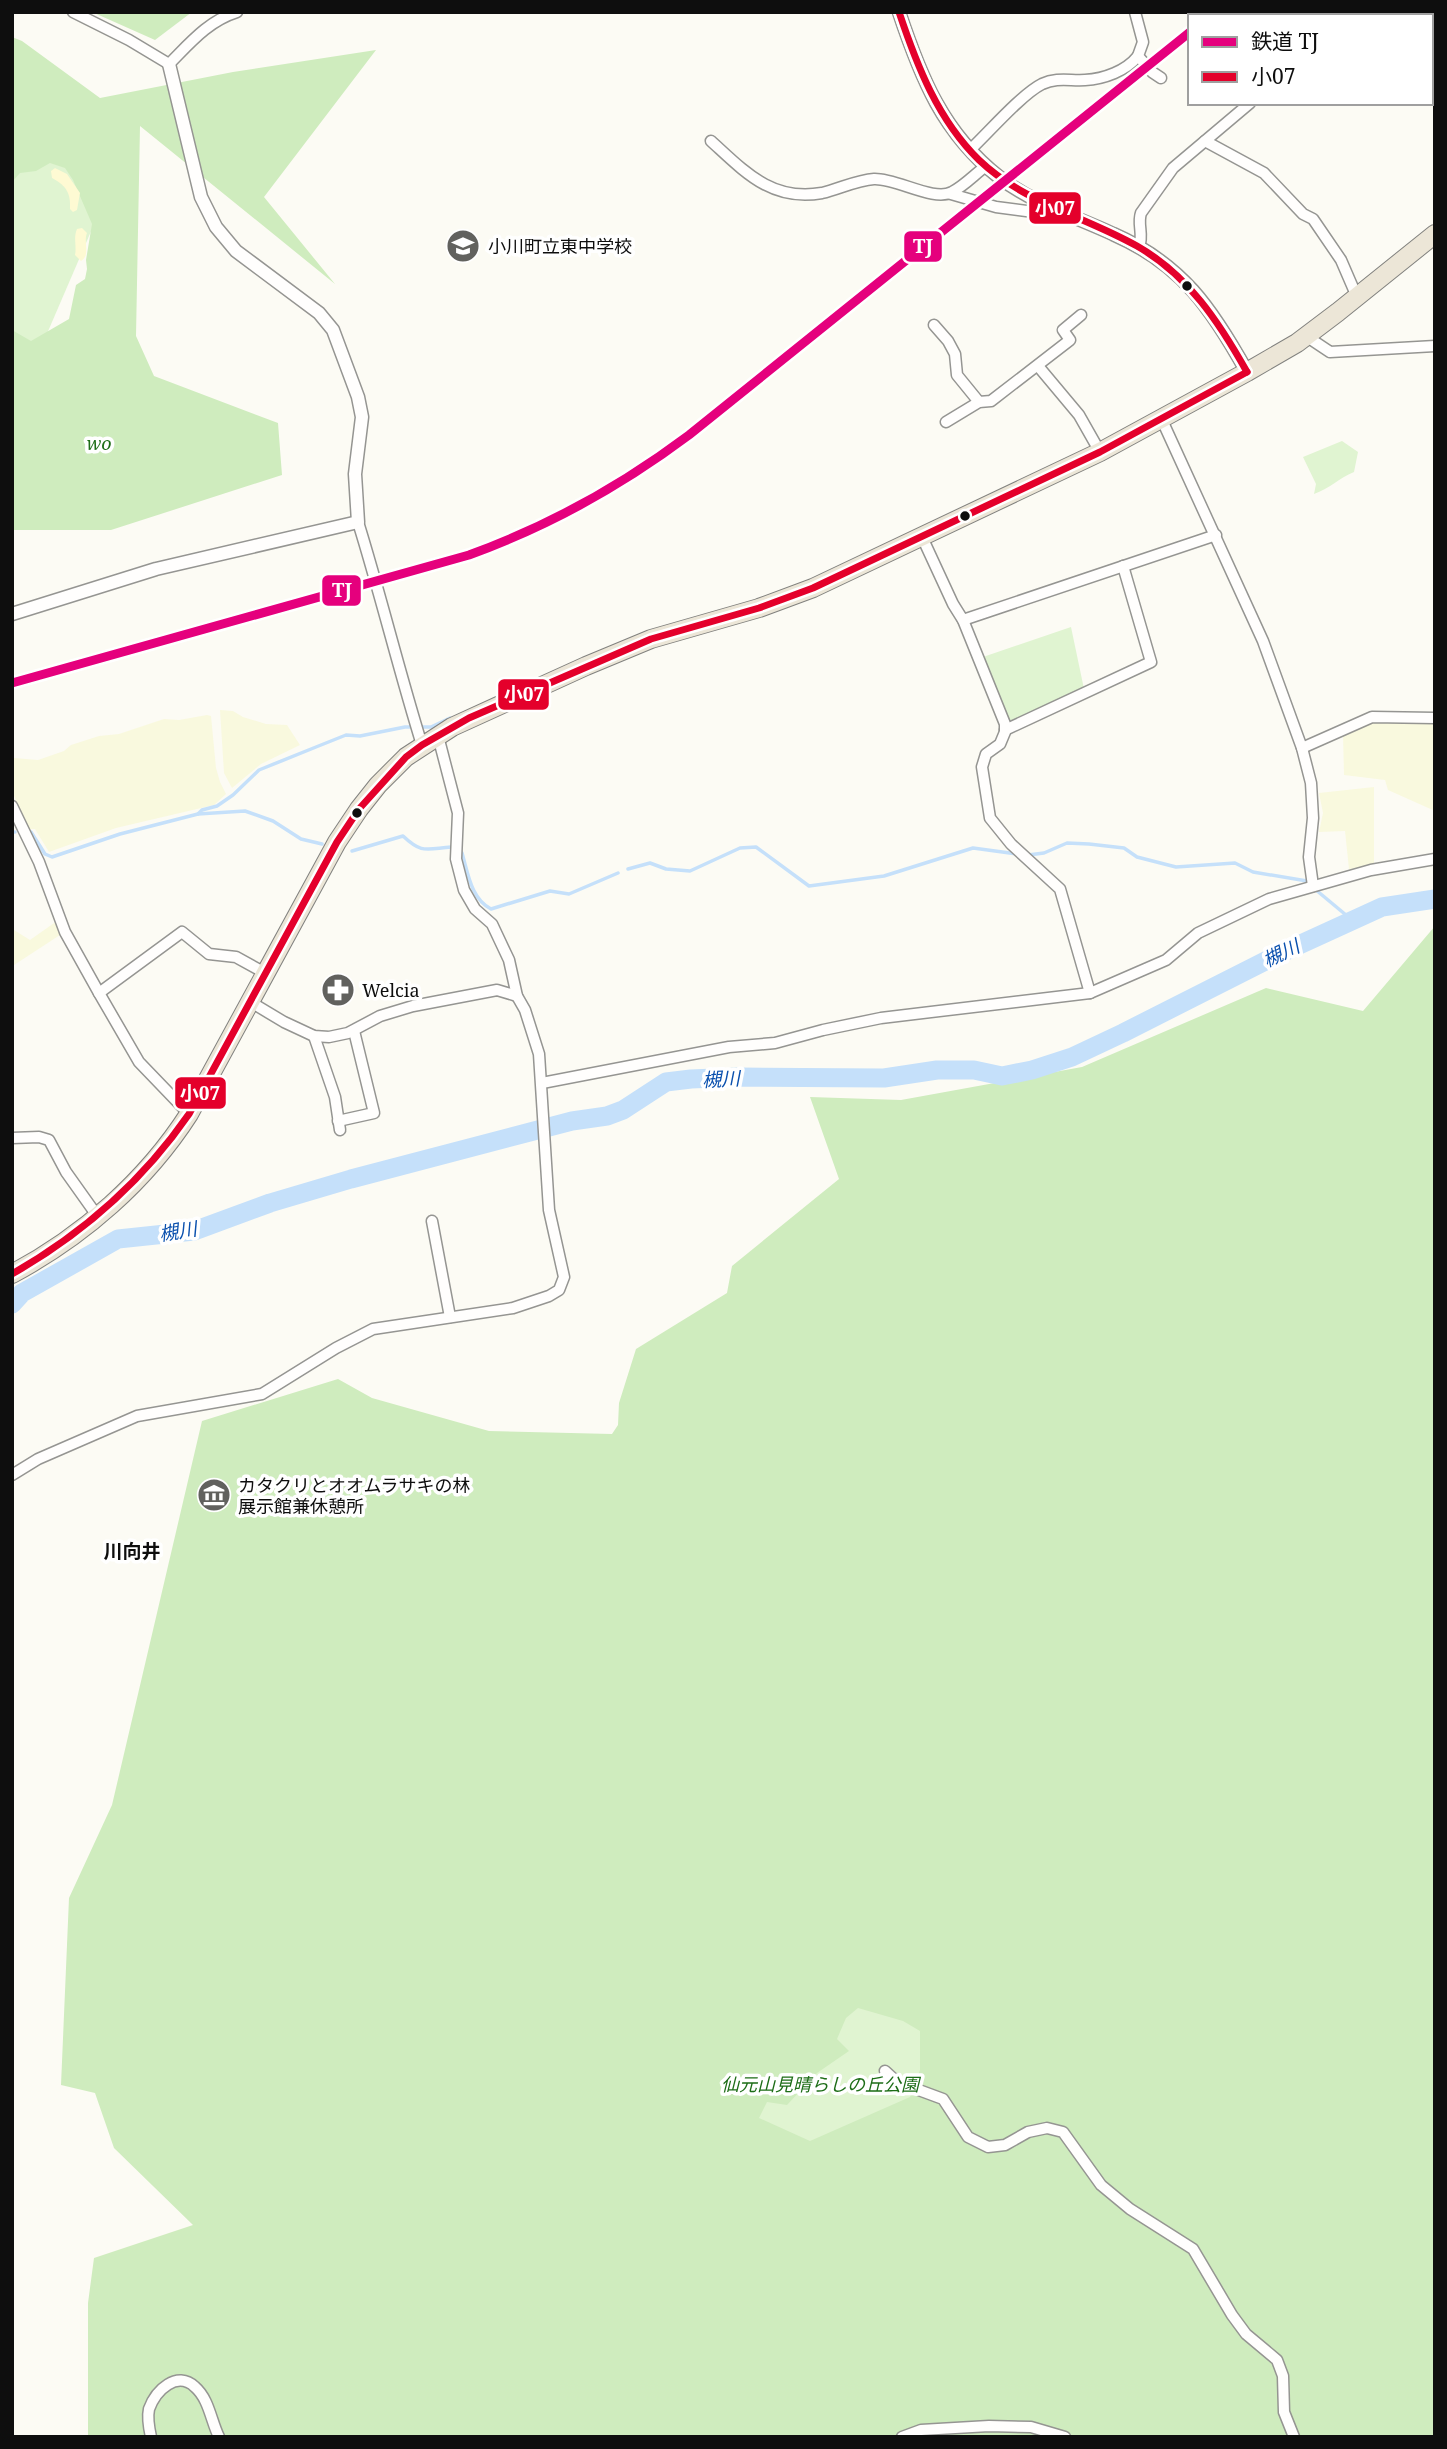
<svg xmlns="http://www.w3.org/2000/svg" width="1447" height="2449" viewBox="0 0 1447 2449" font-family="'Noto Serif','Noto Sans JP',serif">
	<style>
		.farmland { fill: #f9f9de }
		.green { fill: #e0f4d1 }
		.forest { fill: #cfecbe; fill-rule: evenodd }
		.sand { fill: #fefad3 }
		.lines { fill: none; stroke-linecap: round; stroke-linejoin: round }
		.stream { stroke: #c5e0fa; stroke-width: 3.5 }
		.river { stroke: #c5e0fa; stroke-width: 19 }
		.minor-casing { stroke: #959592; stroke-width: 13 }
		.tertiary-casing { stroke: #959592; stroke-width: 15 }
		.trunk-casing { stroke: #82827f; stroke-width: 20 }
		.minor { stroke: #fffefd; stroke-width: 10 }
		.tertiary { stroke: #fffefd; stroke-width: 12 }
		.trunk { stroke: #ece6d7; stroke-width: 18 }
		.bus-1-casing { stroke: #fff; stroke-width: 12 }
		.bus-1 { stroke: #e4002b; stroke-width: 7 }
		.rail-1-casing { stroke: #fff; stroke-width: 14 }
		.rail-1 { stroke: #e5007d; stroke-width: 9 }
		.bus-dot { fill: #0e0e0e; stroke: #fff; stroke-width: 2.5 }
		.labels { text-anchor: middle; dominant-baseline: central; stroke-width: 7; stroke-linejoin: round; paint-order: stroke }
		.poi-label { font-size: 18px; fill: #0e0e0e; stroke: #fff; text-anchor: start }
		.park-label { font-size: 18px; font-style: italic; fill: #1d6d17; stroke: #fff }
		.water-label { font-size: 19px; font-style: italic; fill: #0a50ae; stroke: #fff }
		.neighbourhood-label { font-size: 19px; font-weight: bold; fill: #0e0e0e; stroke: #fff }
		.line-badge { stroke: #fff; stroke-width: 2.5 }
		.badge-label { font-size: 19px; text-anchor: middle; font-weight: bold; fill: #fff }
	</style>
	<rect width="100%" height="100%" fill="#fcfbf4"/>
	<g class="farmland">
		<polygon points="220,710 233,711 243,717 266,724 287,725 300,745 261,764 232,788 224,773"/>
		<polygon points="207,715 211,716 216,768 220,782 226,794 214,805 116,828 49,852 35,829 30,829 25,822 12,791 14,758 38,760 64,751 71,745 99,736 119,734 164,719 179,720"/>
		<polygon points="1401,720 1435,723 1435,811 1388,790 1385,780 1344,775 1343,734 1373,721"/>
		<polygon points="1374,787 1374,867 1349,869 1345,831 1319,832 1323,813 1319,793"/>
		<polygon points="57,921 63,933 14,965 12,963 12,931 14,930 30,940"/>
	</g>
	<g class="green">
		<polygon points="12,114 120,164 12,415"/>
		<path d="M 1342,441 L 1358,452 L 1354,472 C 1339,478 1329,489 1314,494 L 1316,484 L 1303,457 Z"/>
		<polygon points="1071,627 1084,689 1015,721 1007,719 980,658"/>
		<polygon points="854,2000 906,2005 1004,2093 793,2149 725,2088"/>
	</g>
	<g class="forest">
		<polygon points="92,12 192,12 155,40"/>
		<polygon points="12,37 22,41 100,98 233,72 376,50 264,197 335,284 140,126 136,336 154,376 278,423 282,475 111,530 12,530 12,330 31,341 69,319 76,285 85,279 87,269 86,260 92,224 73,180 65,168 50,163 36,171 20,173 12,182"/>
		<path d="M 1435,926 L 1435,2437 L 88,2437 L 88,2303 L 94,2258 L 193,2225 L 114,2148 L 95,2093 L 61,2085 L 69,1898 L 112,1805 L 202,1421 L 338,1379 L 372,1398 L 489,1431 L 612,1434 L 618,1425 L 619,1403 L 636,1349 L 727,1293 L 732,1266 L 839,1179 L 810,1097 L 901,1100 L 1082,1067 L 1266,988 L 1363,1011 ZM 858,2008 L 903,2021 L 920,2031 L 920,2070 L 910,2097 L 810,2141 L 759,2118 L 767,2102 L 787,2105 L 817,2073 L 849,2051 L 837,2039 L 846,2018 Z"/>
	</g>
	<g class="sand">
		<path d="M 55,168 L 67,174 L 80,193 L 77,210 L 73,212 L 70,209 C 71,194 67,186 52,178 L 51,171 Z"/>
		<path d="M 82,228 L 87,233 C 83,243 91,255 81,261 L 75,255 C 77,246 73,238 77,229 Z"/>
	</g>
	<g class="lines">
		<g class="stream">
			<polyline points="198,814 202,810 217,806 233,795 259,770 316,747 346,735 360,736 405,727 431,727 450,718"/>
			<polyline points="12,832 15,832"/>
			<polyline points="31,832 45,854 52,857 120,834 198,814 245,811 273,821 301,839 322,844"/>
			<path d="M 352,851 L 403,836 C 422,854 426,849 451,847"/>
			<path d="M 462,853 C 468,873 471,899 491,909 L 550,891 L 569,894 L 618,873"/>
			<polyline points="1028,855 1044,853 1067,843 1089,844 1124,848 1137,857 1176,867 1235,863 1253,872 1307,881"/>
			<polyline points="628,869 650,863 666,869 690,871 740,848 756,847 809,886 884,876 973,848 1017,854"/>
			<polyline points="1316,890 1352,920"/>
		</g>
		<polyline class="river" points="12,1304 22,1293 118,1239 194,1231 270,1203 351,1179 572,1121 607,1116 623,1110 666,1082 691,1079 739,1077 884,1078 937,1070 974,1070 1002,1076 1032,1070 1072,1057 1123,1033 1277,955 1382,907 1435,899"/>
		<defs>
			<g id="minor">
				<path d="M 73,12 L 129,40 L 169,64 C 190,43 208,21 237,12"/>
				<polyline points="1135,12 1143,42 1138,56 1152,72 1161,78"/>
				<path d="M 711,141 C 745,172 772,202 822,193 C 839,189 857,180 874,179 C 896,178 934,202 952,192 C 964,186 975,174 986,166"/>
				<polyline points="1205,141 1264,173 1303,214 1313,219 1341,260 1357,297"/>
				<path d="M 970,150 C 988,133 1022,94 1042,84 C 1057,77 1070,81 1085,80 C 1104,79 1126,71 1138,56"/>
				<polyline points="951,194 996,207 1034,212 1044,205"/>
				<path d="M 1139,247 C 1144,235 1137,224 1141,213 L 1173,168 L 1250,103"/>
				<polyline points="934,325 948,341 955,354 957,375 979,402"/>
				<polyline points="1306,336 1330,352 1435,346"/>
				<polyline points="1038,366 1079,415 1100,452"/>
				<polyline points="1161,418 1263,641 1302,748 1311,783 1313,818 1309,857 1313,886"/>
				<polyline points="946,422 979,402 991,401 1070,340 1063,330 1081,315"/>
				<path d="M 358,522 C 381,596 399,671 422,745"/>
				<polyline points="922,537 953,604 963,620 1005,724 1005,732 1000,744 986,754 982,767 990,818 1011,844 1060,889 1090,993"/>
				<polyline points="963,620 1216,535"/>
				<polyline points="1005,730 1151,662 1123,566"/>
				<polyline points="1302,748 1372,717 1435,718"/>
				<polyline points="12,806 39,862 65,932 99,993 139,1062 189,1114"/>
				<polyline points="99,993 182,932 209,954 236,957 265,973"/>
				<polyline points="249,1001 284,1022 314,1036 329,1037 348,1033 380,1016 413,1006 497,990 517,996"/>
				<polyline points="314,1036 335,1097 340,1130"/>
				<polyline points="542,1083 729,1047 775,1043 823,1030 881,1018 1090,993 1166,960 1198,933 1269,899 1371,870 1435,859"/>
				<polyline points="338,1121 374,1113 354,1031"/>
				<polyline points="12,1138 39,1137 49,1140 66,1172 98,1217"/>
				<polyline points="432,1221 450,1317"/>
				<polyline points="12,1475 38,1459 137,1416 262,1394 336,1348 373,1329 513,1308 549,1296 559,1290 564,1277 549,1210 539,1054 525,1010 517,996 509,960 492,924 475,909 464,890 456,859 458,813 438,736"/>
				<polyline points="885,2071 897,2082 943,2099 968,2137 988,2147 1005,2145 1028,2132 1047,2128 1063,2132 1101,2185 1130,2209 1193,2249 1232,2315 1246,2334 1277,2360 1283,2376 1284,2412 1294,2437"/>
				<path d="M 151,2437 C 149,2428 147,2418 149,2409 C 156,2390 177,2370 195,2387 C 209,2399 211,2421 219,2437"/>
				<polyline points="902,2437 921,2430 989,2426 1031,2427 1065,2437"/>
			</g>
			<g id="tertiary">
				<path d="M 899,12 C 921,78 943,133 999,177 C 1034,204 1074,216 1113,234 C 1182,264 1212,309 1247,372"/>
				<polyline points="12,614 156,569 358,522 355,474 362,417 358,397 333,330 319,313 236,251 216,227 201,197 169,64"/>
			</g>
			<path id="trunk" d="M 12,1274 C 83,1236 146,1181 189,1114 L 337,842 L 359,809 L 378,785 L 406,757 L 452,727 L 586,666 L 651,639 L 759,608 L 813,588 L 1100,452 L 1247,372 L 1297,343 L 1338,312 L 1435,234"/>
		</defs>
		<use href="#minor" class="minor-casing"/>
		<use href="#tertiary" class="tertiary-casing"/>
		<use href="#trunk" class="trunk-casing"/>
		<use href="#minor" class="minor"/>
		<use href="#tertiary" class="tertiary"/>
		<use href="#trunk" class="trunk"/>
		<defs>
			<g id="bus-1">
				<path d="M 899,12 C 917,66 938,120 979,160 C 1024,203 1084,216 1137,246 C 1188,275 1219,322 1247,372"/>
				<path d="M 12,1274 C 84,1233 142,1182 189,1114 L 337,842 L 359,809 L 406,757 L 422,745 L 469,718 L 651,639 L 759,608 L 813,588 L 1100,452 L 1247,372"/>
			</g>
		</defs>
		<use href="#bus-1" class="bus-1-casing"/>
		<use href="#bus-1" class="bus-1"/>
		<defs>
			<path id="rail-1" d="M 12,683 L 469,555 C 549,526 621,486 689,435 L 1190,32"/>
		</defs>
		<use href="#rail-1" class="rail-1-casing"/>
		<use href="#rail-1" class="rail-1"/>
	</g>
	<defs>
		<symbol id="school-disc" viewBox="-11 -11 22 22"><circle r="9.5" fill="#61615e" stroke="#fff"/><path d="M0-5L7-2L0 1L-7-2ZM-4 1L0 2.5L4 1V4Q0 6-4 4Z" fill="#fff"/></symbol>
		<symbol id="pharmacy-disc" viewBox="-11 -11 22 22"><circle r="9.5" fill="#61615e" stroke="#fff"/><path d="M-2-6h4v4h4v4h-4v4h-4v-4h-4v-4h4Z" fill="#fff"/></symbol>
		<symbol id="museum-disc" viewBox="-11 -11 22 22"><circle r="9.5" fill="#61615e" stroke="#fff"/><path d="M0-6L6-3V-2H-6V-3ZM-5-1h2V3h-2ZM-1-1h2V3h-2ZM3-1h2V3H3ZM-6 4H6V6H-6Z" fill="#fff"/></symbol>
	</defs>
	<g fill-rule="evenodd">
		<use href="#school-disc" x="444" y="227" width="38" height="38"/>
		<use href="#pharmacy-disc" x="319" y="971" width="38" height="38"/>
		<use href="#museum-disc" x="195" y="1476" width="38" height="38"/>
	</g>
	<g class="bus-dot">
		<circle cx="1187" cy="286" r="6"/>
		<circle cx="965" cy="516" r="6"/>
		<circle cx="357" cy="813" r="6"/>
	</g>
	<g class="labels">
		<g class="poi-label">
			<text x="488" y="246">小川町立東中学校</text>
			<text x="362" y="990">Welcia</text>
			<text x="238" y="1485">カタクリとオオムラサキの林<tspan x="238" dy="21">展示館兼休憩所</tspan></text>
		</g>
		<g class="park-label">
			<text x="99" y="443">wo</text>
			<text x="820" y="2084">仙元山見晴らしの丘公園</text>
		</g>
		<g class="water-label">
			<text transform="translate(1281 953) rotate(-26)">槻川</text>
			<text transform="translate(721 1079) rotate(-3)">槻川</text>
			<text transform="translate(178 1231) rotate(-9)">槻川</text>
		</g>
		<g class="neighbourhood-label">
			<text x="132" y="1551">川向井</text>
		</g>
	</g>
	<g class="line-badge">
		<rect x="1028" y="191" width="54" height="34" rx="7" fill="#e4002b"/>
		<rect x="903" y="230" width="40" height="33" rx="7" fill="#e5007d"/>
		<rect x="321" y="574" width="41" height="33" rx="7" fill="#e5007d"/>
		<rect x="497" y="678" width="53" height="33" rx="7" fill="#e4002b"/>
		<rect x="174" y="1076" width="53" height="34" rx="7" fill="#e4002b"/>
	</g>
	<g class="badge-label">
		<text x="1055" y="215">小07</text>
		<text x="923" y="253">TJ</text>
		<text x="342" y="597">TJ</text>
		<text x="524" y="701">小07</text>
		<text x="200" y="1100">小07</text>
	</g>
	<rect width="1447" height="2449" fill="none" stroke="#0e0e0e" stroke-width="28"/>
	<rect x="1188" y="14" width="245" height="91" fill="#ffffff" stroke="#9f9f9f" stroke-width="2"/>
	<rect x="1202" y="37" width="35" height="10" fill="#e5007d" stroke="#9f9f9f" stroke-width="2"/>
	<text x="1251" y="49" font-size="21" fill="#0e0e0e">鉄道 TJ</text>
	<rect x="1202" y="72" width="35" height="10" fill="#e4002b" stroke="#9f9f9f" stroke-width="2"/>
	<text x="1251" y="84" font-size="21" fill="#0e0e0e">小07</text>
</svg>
